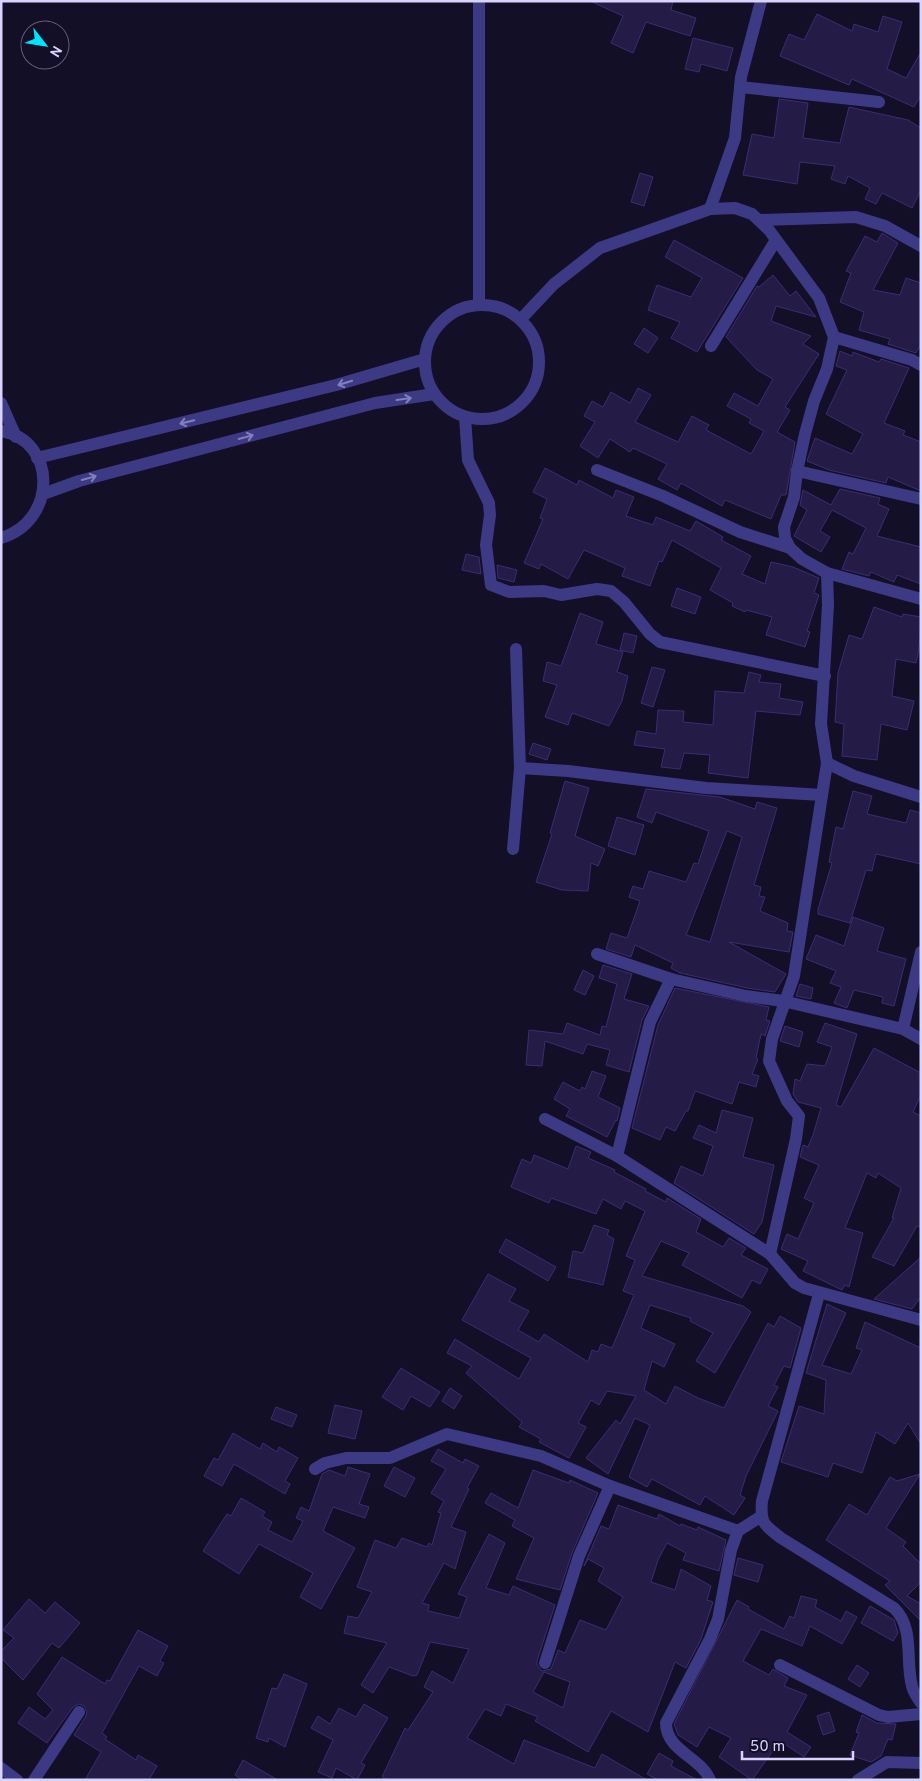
<svg xmlns="http://www.w3.org/2000/svg" width="922" height="1781" viewBox="0 0 922 1781" font-family="Overpass,sans-serif">
	<style>
		.building { fill: #241b47; stroke: #3b2d73; fill-rule: evenodd }
		.lines { fill: none; stroke-linecap: round; stroke-linejoin: round }
		.minor { stroke: #3d3a85; stroke-width: 12 }
		.oneway { stroke: #837fbc }
	</style>
	<rect width="100%" height="100%" fill="#130f26"/>
	<g class="building">
		<polygon points="590,1 673,1 671,10 696,18 690,36 646,22 633,53 611,43 623,16"/>
		<polygon points="817,14 852,31 854,24 878,32 883,16 902,22 887,69 906,78 921,52 921,95 914,107 852,79 849,85 780,56 789,34 804,40"/>
		<polygon points="693,38 733,48 727,71 701,64 699,72 685,69"/>
		<polygon points="779,99 808,103 803,138 840,143 849,107 908,120 921,128 921,190 912,208 882,193 876,204 865,199 870,188 848,176 845,184 831,179 835,166 800,162 797,184 743,175 752,134 774,138"/>
		<polygon points="640,173 653,177 644,206 631,202"/>
		<polygon points="882,233 898,243 873,290 900,295 906,278 921,283 921,344 916,353 888,344 890,339 859,330 864,312 840,302 851,273 846,271 865,236 877,242"/>
		<polygon points="674,240 743,278 697,352 671,338 680,322 648,310 657,285 691,297 702,278 665,257"/>
		<polygon points="773,275 790,296 796,291 816,317 776,306 771,321 811,336 803,344 819,354 785,407 790,410 777,432 795,442 786,495 781,495 771,519 725,500 722,506 681,483 677,490 658,479 667,464 633,448 630,452 610,439 598,458 580,446 595,422 584,416 592,401 603,407 611,392 630,403 638,388 651,395 635,422 678,442 692,416 709,425 706,430 751,454 764,431 749,423 751,419 727,406 734,393 758,406 773,379 757,370 726,337 757,286 759,287"/>
		<polygon points="644,328 658,338 648,353 634,344"/>
		<polygon points="840,351 852,356 853,352 879,362 881,359 909,368 884,423 905,431 903,435 921,442 921,491 888,477 886,483 829,470 807,461 815,438 852,454 863,434 826,414 847,370 836,366"/>
		<polygon points="545,468 577,485 579,480 613,498 616,490 634,497 626,516 653,525 656,517 690,531 696,521 723,537 721,540 751,556 742,574 765,584 771,562 793,567 819,578 814,593 819,595 807,631 810,632 805,647 766,635 772,617 746,610 745,612 732,606 733,603 710,590 721,568 672,540 662,562 659,561 650,586 622,576 625,568 584,550 568,579 541,564 539,569 524,563 543,519 540,518 547,499 533,492"/>
		<polygon points="840,489 880,498 878,504 889,509 877,536 921,547 921,584 897,575 894,582 871,572 869,576 842,569 849,552 853,554 866,528 832,510 820,531 830,537 821,552 794,536 807,510 800,505 803,490 831,505"/>
		<polygon points="466,554 479,557 481,574 462,570"/>
		<polygon points="497,565 517,570 514,582 498,578"/>
		<polygon points="677,588 701,597 695,614 671,606"/>
		<polygon points="874,607 902,617 903,614 921,617 919,649 916,663 896,659 892,696 914,701 907,730 881,724 877,760 842,756 844,724 835,722 838,673 849,635 862,639"/>
		<polygon points="580,613 603,622 596,644 623,652 617,672 628,676 622,701 609,726 572,713 568,725 545,717 557,685 543,681 547,662 561,666"/>
		<polygon points="624,633 637,636 633,653 620,650"/>
		<polygon points="652,667 665,670 653,707 641,703"/>
		<polygon points="749,672 761,675 759,682 781,684 779,698 803,702 800,715 756,711 748,778 708,773 710,755 684,753 680,769 661,767 665,749 634,745 637,731 656,734 658,710 684,711 683,722 713,725 715,691 744,693"/>
		<polygon points="533,743 551,749 547,760 529,754"/>
		<polygon points="565,781 589,788 575,836 605,849 598,866 591,863 588,891 562,890 536,882 552,834 550,833"/>
		<path d="M 646,789 L 720,797 L 755,809 L 757,802 L 777,808 L 754,885 L 761,887 L 759,896 L 765,897 L 760,911 L 788,923 L 787,931 L 793,932 L 789,952 L 729,942 L 786,974 L 775,992 L 747,988 L 680,973 L 671,968 L 673,963 L 635,945 L 631,957 L 606,949 L 611,933 L 627,938 L 640,901 L 629,897 L 633,886 L 643,889 L 649,871 L 686,882 L 694,863 L 698,864 L 709,831 L 656,812 L 652,823 L 637,817 ZM 727,831 L 742,837 L 710,942 L 686,935 Z"/>
		<polygon points="853,791 872,796 867,814 906,823 910,810 921,813 921,864 876,854 872,871 866,870 850,923 818,914 818,909 832,863 829,862 836,827 843,829"/>
		<polygon points="617,817 644,825 635,855 608,846"/>
		<polygon points="853,917 884,928 877,951 906,959 894,1006 882,1003 883,997 854,990 847,1008 834,1003 841,987 830,983 836,971 806,959 816,935 844,946"/>
		<polygon points="603,965 632,974 624,999 649,1006 642,1020 629,1072 606,1065 610,1050 587,1044 583,1054 545,1041 542,1066 526,1065 529,1030 563,1034 567,1023 600,1035 602,1026 606,1027 617,984 599,978"/>
		<polygon points="583,970 594,976 585,995 574,990"/>
		<polygon points="800,984 813,988 811,999 796,996"/>
		<polygon points="675,988 769,1007 766,1020 770,1021 765,1036 761,1034 756,1058 758,1059 752,1074 759,1076 756,1087 739,1082 732,1104 695,1091 688,1111 686,1111 675,1131 666,1127 660,1140 632,1128 658,1025"/>
		<polygon points="825,1023 857,1034 836,1105 841,1107 874,1048 921,1073 921,1095 913,1112 921,1116 921,1227 917,1226 894,1266 872,1257 894,1218 892,1218 901,1188 878,1173 876,1178 867,1173 845,1228 863,1233 849,1287 845,1285 842,1290 803,1271 808,1261 781,1249 787,1234 798,1239 814,1203 804,1198 819,1165 800,1157 803,1145 808,1147 813,1135 821,1108 798,1102 793,1094 795,1079 800,1081 807,1064 825,1066 832,1047 817,1042"/>
		<polygon points="785,1026 803,1032 799,1047 780,1041"/>
		<polygon points="592,1071 606,1076 598,1097 620,1108 617,1121 616,1120 607,1137 566,1116 570,1109 554,1099 563,1082 580,1091 582,1087 585,1089"/>
		<polygon points="722,1110 753,1118 743,1157 774,1165 762,1222 754,1234 674,1183 681,1166 703,1176 713,1146 693,1138 699,1125 716,1133"/>
		<polygon points="576,1146 591,1152 588,1158 615,1170 614,1172 646,1189 645,1191 666,1202 667,1198 701,1219 696,1232 723,1247 729,1238 746,1248 741,1255 768,1269 760,1284 752,1280 742,1298 682,1265 689,1253 661,1241 642,1276 743,1306 751,1312 715,1373 696,1361 713,1333 690,1321 691,1318 650,1305 641,1328 675,1344 664,1367 652,1361 644,1390 666,1404 675,1386 698,1398 724,1408 768,1323 774,1327 780,1316 801,1328 790,1368 784,1366 774,1385 778,1387 768,1406 778,1411 746,1476 740,1495 745,1498 734,1515 705,1496 700,1505 652,1479 647,1487 629,1477 650,1425 635,1418 608,1474 586,1458 616,1420 620,1424 636,1396 607,1391 599,1405 591,1400 578,1423 586,1427 569,1458 539,1442 541,1439 519,1427 522,1422 466,1373 472,1366 447,1353 455,1339 519,1379 531,1358 462,1320 488,1274 516,1289 509,1301 529,1311 518,1330 539,1342 544,1334 588,1362 592,1350 598,1352 601,1344 612,1348 634,1295 623,1291 635,1260 626,1256 645,1211 625,1201 621,1209 603,1199 596,1214 551,1198 549,1203 511,1187 522,1159 531,1163 534,1155 568,1169"/>
		<polygon points="594,1225 609,1230 607,1235 614,1239 603,1285 568,1277 573,1251 583,1253"/>
		<polygon points="506,1239 556,1267 548,1281 499,1252"/>
		<polygon points="921,1257 921,1297 912,1309 874,1299"/>
		<polygon points="827,1304 846,1313 822,1365 851,1374 862,1350 856,1348 865,1322 921,1348 921,1444 908,1423 895,1444 876,1432 862,1473 833,1463 828,1477 781,1462 799,1406 824,1414 826,1380 806,1373"/>
		<polygon points="401,1368 440,1392 430,1407 411,1396 403,1410 382,1397"/>
		<polygon points="450,1388 462,1396 454,1409 442,1401"/>
		<polygon points="335,1405 362,1411 355,1439 328,1433"/>
		<polygon points="276,1407 297,1415 292,1427 271,1419"/>
		<polygon points="233,1433 260,1449 263,1443 277,1452 279,1447 298,1458 285,1481 290,1484 285,1494 234,1464 222,1486 204,1476 214,1458 218,1460"/>
		<path d="M 438,1449 L 463,1463 L 465,1459 L 479,1466 L 467,1488 L 469,1489 L 451,1527 L 466,1532 L 455,1569 L 444,1563 L 422,1603 L 429,1605 L 428,1611 L 459,1618 L 467,1597 L 458,1594 L 489,1534 L 505,1543 L 486,1588 L 509,1595 L 513,1586 L 555,1605 L 537,1661 L 537,1665 L 542,1671 L 551,1669 L 558,1650 L 565,1653 L 580,1620 L 606,1630 L 623,1597 L 598,1581 L 604,1568 L 588,1559 L 584,1566 L 601,1526 L 609,1529 L 618,1505 L 657,1519 L 659,1514 L 680,1526 L 681,1524 L 697,1530 L 698,1527 L 726,1540 L 719,1571 L 683,1560 L 686,1553 L 667,1543 L 658,1560 L 651,1582 L 675,1590 L 681,1569 L 711,1586 L 707,1600 L 713,1602 L 701,1639 L 686,1668 L 675,1662 L 648,1732 L 611,1711 L 588,1752 L 535,1721 L 538,1717 L 506,1704 L 501,1716 L 485,1709 L 467,1738 L 514,1764 L 524,1740 L 595,1768 L 602,1754 L 647,1780 L 389,1780 L 382,1777 L 405,1728 L 408,1730 L 433,1692 L 424,1687 L 432,1671 L 453,1683 L 469,1649 L 430,1642 L 417,1675 L 413,1676 L 389,1667 L 373,1693 L 361,1685 L 387,1643 L 344,1633 L 348,1616 L 358,1618 L 372,1592 L 357,1587 L 375,1540 L 396,1548 L 402,1538 L 427,1547 L 429,1543 L 432,1545 L 441,1513 L 438,1512 L 444,1501 L 431,1493 L 446,1469 L 431,1461 ZM 544,1672 L 570,1682 L 563,1708 L 533,1692 Z"/>
		<polygon points="348,1467 370,1474 359,1504 369,1507 365,1518 333,1507 323,1531 355,1548 321,1609 300,1597 313,1573 259,1544 239,1574 203,1551 227,1514 231,1516 241,1498 265,1512 262,1516 272,1522 268,1530 292,1542 303,1521 296,1518 301,1507 309,1511 322,1474 329,1470 345,1476"/>
		<polygon points="394,1467 415,1478 405,1497 384,1486"/>
		<polygon points="533,1470 569,1483 570,1480 598,1493 572,1553 560,1590 516,1579 534,1538 512,1526 515,1520 485,1503 491,1493 518,1508"/>
		<polygon points="920,1474 886,1528 906,1542 903,1546 921,1564 921,1582 907,1596 921,1604 921,1621 885,1585 890,1581 826,1540 849,1504 867,1515 890,1477 897,1481"/>
		<polygon points="738,1558 763,1565 758,1582 734,1575"/>
		<polygon points="801,1596 817,1600 815,1607 841,1621 846,1611 857,1617 842,1644 810,1626 802,1646 761,1629 743,1661 769,1675 773,1669 788,1678 784,1686 807,1695 787,1732 811,1747 804,1757 780,1741 752,1780 719,1757 731,1738 709,1727 697,1747 678,1735 674,1724 737,1600 749,1607 748,1609 784,1629 790,1616 794,1618"/>
		<polygon points="29,1599 45,1613 55,1602 80,1623 59,1648 52,1643 23,1680 1,1658 1,1651 14,1638 3,1630"/>
		<polygon points="870,1606 894,1620 898,1633 893,1641 861,1623"/>
		<polygon points="138,1630 168,1646 160,1661 164,1663 157,1676 139,1666 102,1733 107,1737 105,1739 136,1760 138,1755 157,1766 149,1780 85,1780 101,1752 74,1735 86,1716 87,1712 84,1706 79,1704 73,1707 47,1743 18,1723 29,1707 45,1719 53,1710 37,1694 62,1657 105,1684 107,1680 110,1681"/>
		<polygon points="857,1665 869,1673 860,1687 848,1679"/>
		<polygon points="284,1674 307,1684 285,1747 269,1738 268,1742 256,1738 272,1688 277,1689"/>
		<polygon points="364,1704 388,1718 361,1763 365,1765 357,1780 336,1768 332,1778 318,1772 333,1740 311,1728 318,1716 330,1724 339,1708 356,1717"/>
		<polygon points="829,1712 835,1731 823,1735 817,1716"/>
		<polygon points="862,1715 877,1723 896,1724 892,1740 888,1739 881,1756 871,1762 850,1755 859,1733 856,1732"/>
		<polygon points="659,1753 673,1761 671,1766 697,1780 658,1780 647,1774"/>
		<polygon points="243,1760 278,1780 243,1780 235,1775"/>
	</g>
	<g class="lines">
		<g class="minor">
			<polyline points="479,1 479,305"/>
			<polyline points="740,87 879,102"/>
			<polyline points="710,209 735,138 741,77 761,1"/>
			<polyline points="759,220 856,217 885,226 921,246"/>
			<circle cx="482" cy="362" r="57"/>
			<polyline points="521,319 554,284 600,248 710,209 735,208 752,214 769,230 819,298 834,337 827,369 814,401 805,434 797,471 794,497 784,527 785,538 790,548 802,559 827,573 921,599"/>
			<polyline points="834,337 912,360 921,365"/>
			<polyline points="711,346 776,240"/>
			<polyline points="1,403 16,437"/>
			<polyline points="465,417 468,460 489,503 490,515 486,545 491,585 509,592 544,591 561,595 597,589 611,591 624,602 650,634 660,642 825,676"/>
			<path d="M 1,431 C 57,440 58,521 1,538"/>
			<polyline points="37,458 336,385 425,359"/>
			<polyline points="597,470 663,496 740,532 790,548"/>
			<polyline points="797,471 921,499"/>
			<polyline points="43,494 79,481 375,403 434,394"/>
			<polyline points="827,763 854,776 921,797"/>
			<polyline points="520,768 568,771 706,788 822,795"/>
			<polyline points="513,849 520,768 516,649"/>
			<polyline points="921,952 903,1029 921,1039"/>
			<polyline points="597,954 671,979 746,996 783,1001 903,1029"/>
			<polyline points="545,1119 617,1156 770,1254 795,1283 804,1288 921,1320"/>
			<polyline points="617,1156 650,1022 671,979"/>
			<polyline points="770,1254 796,1139 799,1116 787,1101 769,1061 772,1039 794,976 827,763 821,724 828,605 827,573"/>
			<path d="M 819,1294 L 762,1501 C 760,1523 764,1525 781,1538 L 894,1608 C 915,1628 905,1661 912,1686 C 913,1692 918,1698 921,1703"/>
			<polyline points="315,1469 325,1463 346,1458 390,1458 447,1434 541,1456 610,1486 738,1531"/>
			<polyline points="545,1663 579,1556 610,1486"/>
			<polyline points="780,1665 879,1715 888,1717 921,1714"/>
			<polyline points="1,1768 17,1780"/>
			<polyline points="34,1780 79,1712"/>
			<path d="M 710,1780 C 701,1757 666,1751 666,1723 L 710,1639 L 718,1619 L 731,1550 L 738,1531 L 760,1517"/>
			<polyline points="858,1780 887,1762 921,1763"/>
		</g>
	</g>
	<defs><path id="oneway-shaft" d="M-6 0H5M1.5-3L5.5 0L1.5 3" fill="none" stroke-width="1.6" stroke-linecap="round" stroke-linejoin="round" transform="scale(1.25)"/></defs>
	<g class="oneway">
		<use href="#oneway-shaft" transform="translate(345 383) rotate(163)"/>
		<use href="#oneway-shaft" transform="translate(404 399) rotate(-8)"/>
		<use href="#oneway-shaft" transform="translate(187 422) rotate(166)"/>
		<use href="#oneway-shaft" transform="translate(246 437) rotate(-15)"/>
		<use href="#oneway-shaft" transform="translate(89 478) rotate(-15)"/>
	</g>
	<rect width="922" height="1781" fill="none" stroke="#d9d4ff" stroke-width="5"/>
	<g transform="translate(45 45) rotate(121)"><circle r="24" fill="#130f26" stroke="#625e7d"/>
	<path d="M0-4L9 19L0 12L-9 19Z" fill="#00e5ff"/>
	<text y="-8" font-size="14" font-weight="bold" text-anchor="middle" fill="#d9d4ff">N</text>
	</g>
	<path d="M742 1751v8h111v-8" fill="none" stroke="#d9d4ff" stroke-width="2.5"/>
	<text x="750" y="1751" font-size="15" fill="#d9d4ff" stroke="#130f26" stroke-width="4" paint-order="stroke">50 m</text>
</svg>
